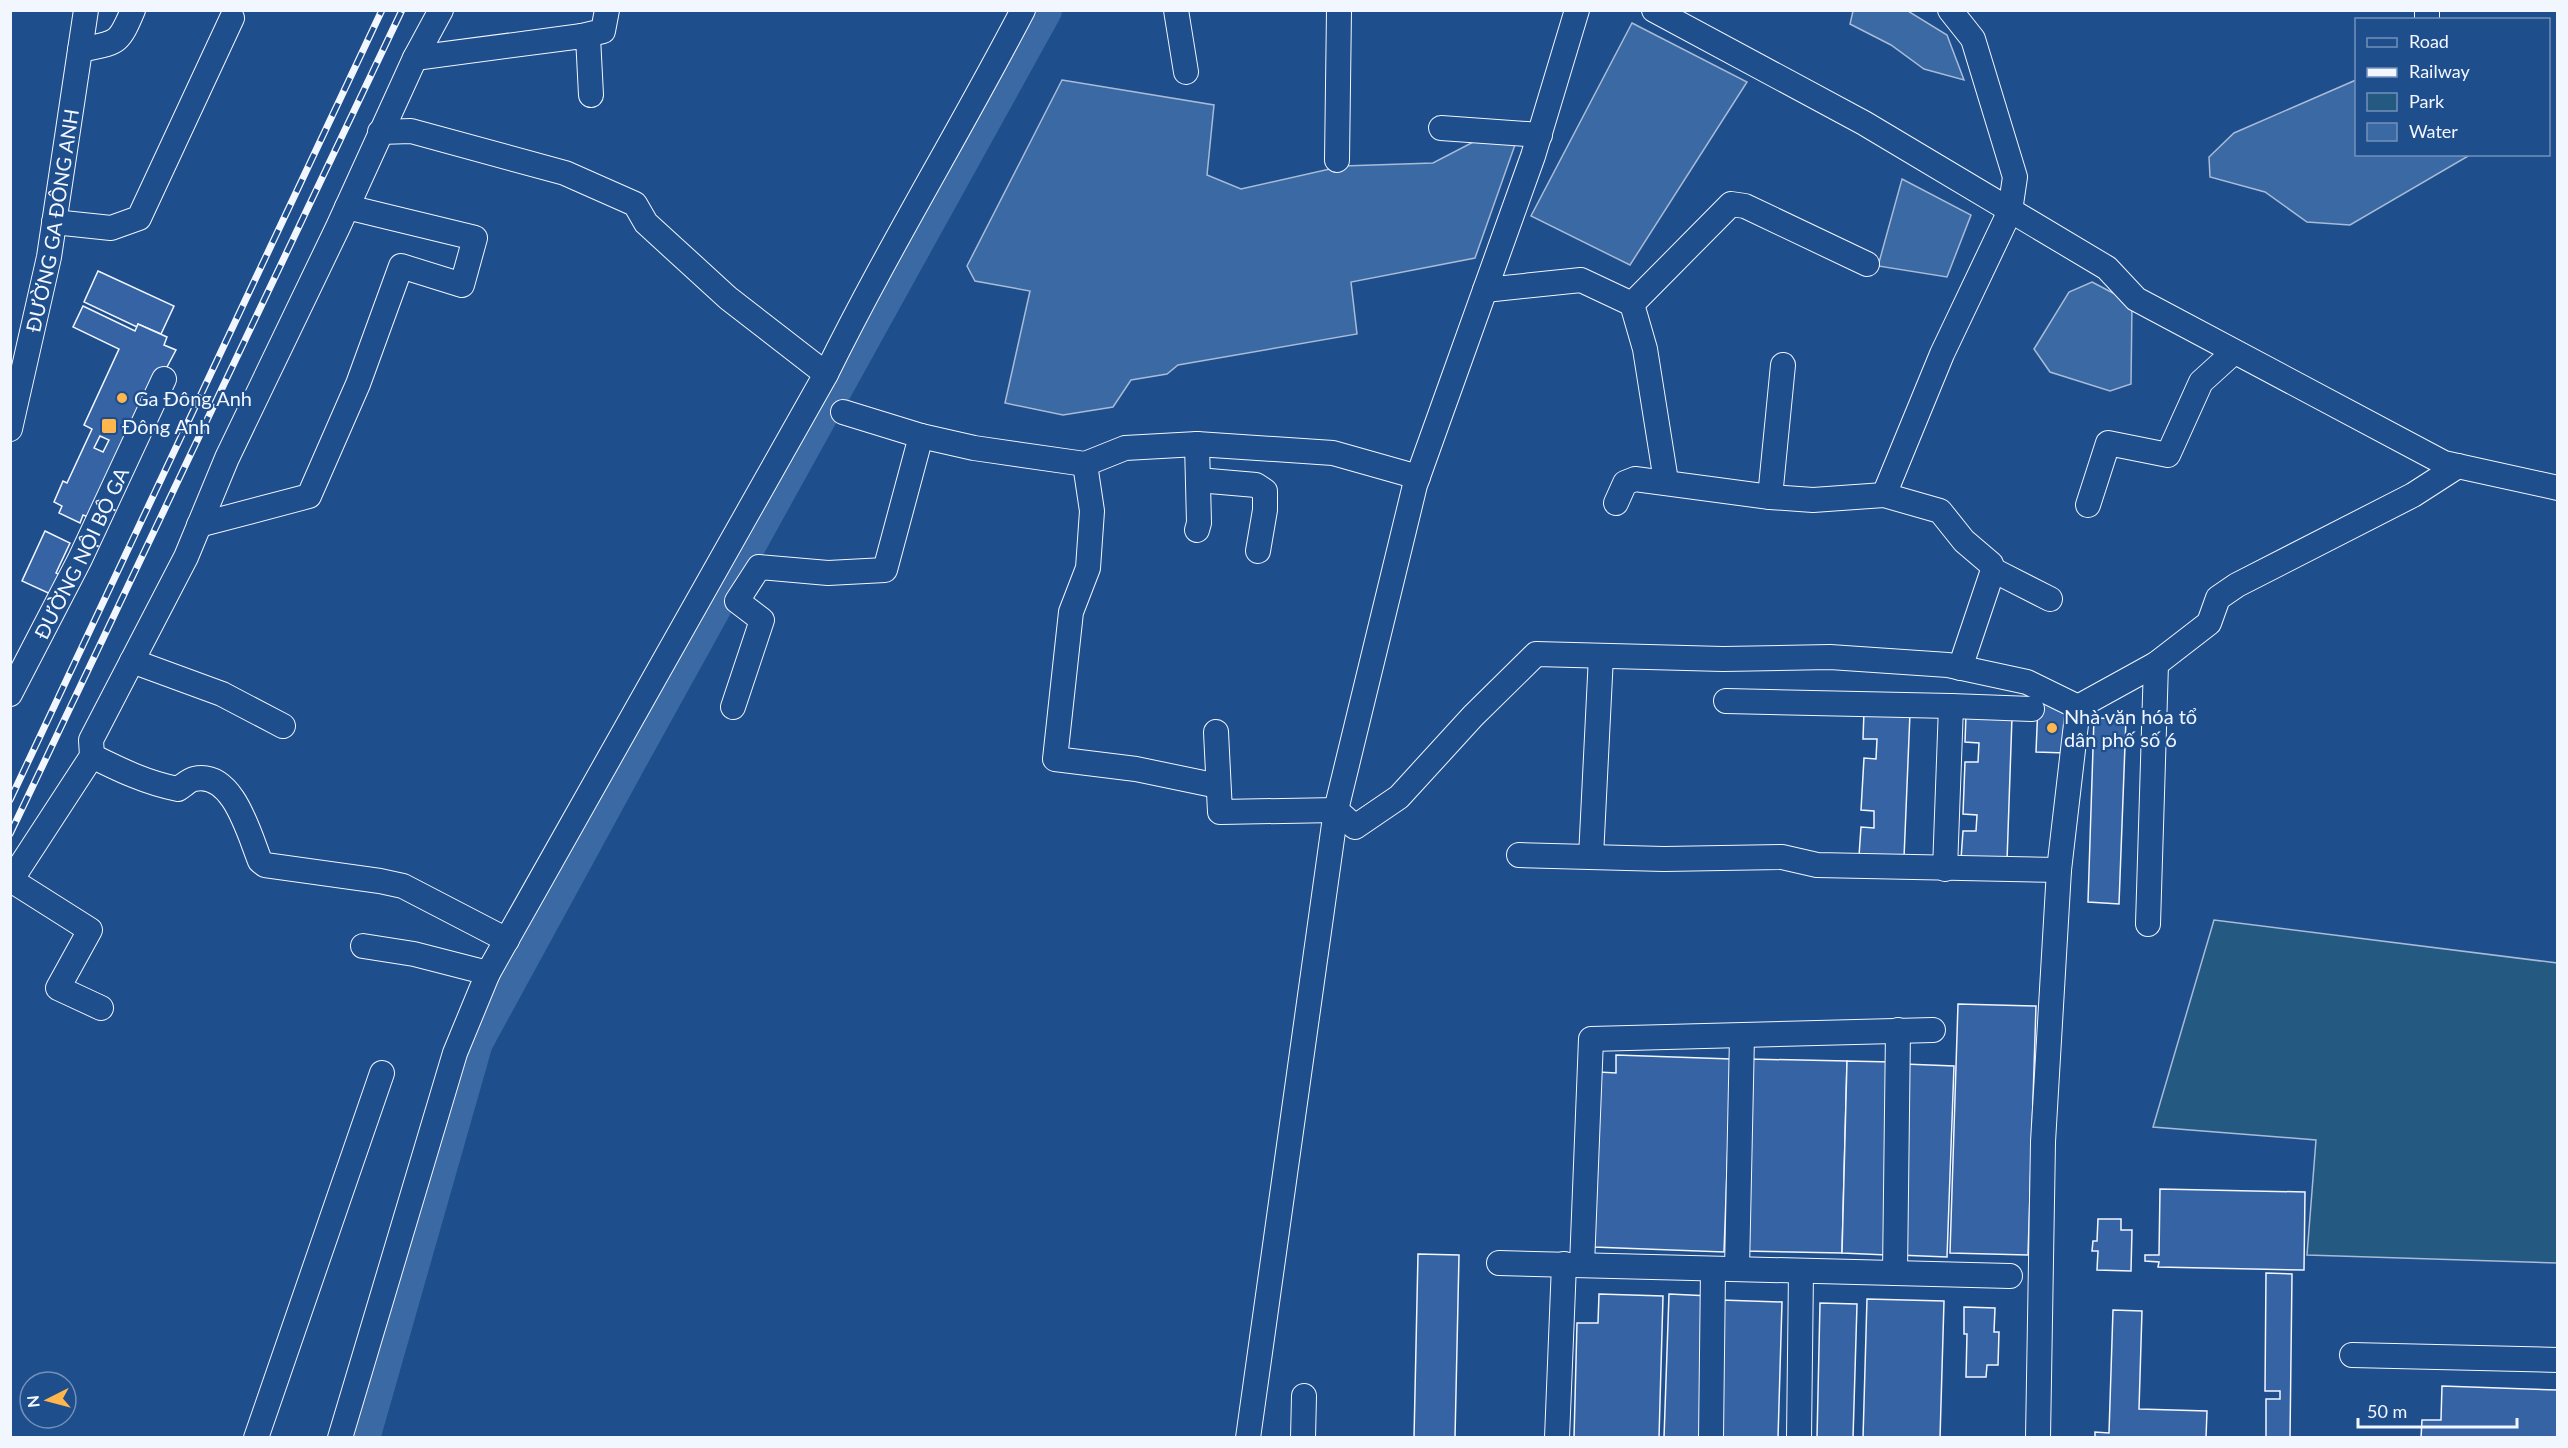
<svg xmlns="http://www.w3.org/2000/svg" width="2568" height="1448" viewBox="0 0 2568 1448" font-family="Lato,sans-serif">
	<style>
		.green { fill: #245a82; stroke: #a8bbd7; stroke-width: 1.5 }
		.water { fill: #3b69a3; stroke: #a8bbd7; stroke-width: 1.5 }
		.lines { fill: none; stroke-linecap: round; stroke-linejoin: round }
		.river { stroke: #3b69a3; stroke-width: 38 }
		.building { fill: #3563a3; stroke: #f2f6ff; stroke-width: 1.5; fill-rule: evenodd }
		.minor-casing { stroke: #f2f6ff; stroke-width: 26 }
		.minor { stroke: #1f4e8c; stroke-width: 24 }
		.rail-casing { stroke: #f2f6ff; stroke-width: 7 }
		.rail { stroke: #1f4e8c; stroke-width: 4.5; stroke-dasharray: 14; stroke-linecap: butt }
		.poi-dot { fill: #ffb74d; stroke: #1f4e8c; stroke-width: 2 }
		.labels { text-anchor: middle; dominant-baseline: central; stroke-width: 4.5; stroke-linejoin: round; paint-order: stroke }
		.street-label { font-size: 20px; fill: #f2f6ff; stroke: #1f4e8c }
		.poi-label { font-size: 20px; fill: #f2f6ff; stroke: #1f4e8c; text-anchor: start }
	</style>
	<rect width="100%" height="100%" fill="#1f4e8c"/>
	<polygon class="green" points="2214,920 2557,963 2557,1263 2307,1255 2316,1140 2153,1127"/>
	<g class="water">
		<polygon points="1853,11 1908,11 1947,35 1964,80 1924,69 1891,45 1850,24"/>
		<polygon points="1632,23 1747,82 1630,265 1531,216"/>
		<polygon points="1062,80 1214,105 1207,175 1241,189 1343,166 1433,163 1479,139 1516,142 1475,258 1351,282 1357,334 1178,365 1167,374 1131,380 1113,407 1063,415 1005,403 1030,291 975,281 967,266"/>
		<polygon points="2356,80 2356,154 2470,155 2350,225 2307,222 2265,192 2210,177 2209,157 2234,133"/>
		<polygon points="1902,179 1971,215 1947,277 1878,266"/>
		<polygon points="2092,282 2132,303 2131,384 2110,391 2050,372 2034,349 2069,292"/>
	</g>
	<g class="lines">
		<polyline class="river" points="361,1438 474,1042 629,758 1043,10"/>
	</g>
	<g class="building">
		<polygon points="98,271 174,306 161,334 138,324 137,327 84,302"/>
		<path d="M 83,306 L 135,331 L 138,324 L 167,337 L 164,345 L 176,350 L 88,517 L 83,515 L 80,523 L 59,513 L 62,506 L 54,502 L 63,481 L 67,483 L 92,429 L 84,425 L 119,349 L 73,327 ZM 100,436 L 109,440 L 103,452 L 94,448 Z"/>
		<polygon points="45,531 70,543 56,573 66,578 57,597 22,581"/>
		<polygon points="2038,704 2069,705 2066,753 2036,752"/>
		<polygon points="1864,711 1910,713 1904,858 1859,856 1861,827 1874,828 1874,811 1861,810 1864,758 1876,759 1877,739 1863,739"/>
		<polygon points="1966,715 2012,717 2007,861 1961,859 1963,831 1976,831 1977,815 1963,814 1965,762 1978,762 1979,743 1965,742"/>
		<polygon points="2094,718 2126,719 2119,904 2088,902"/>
		<polygon points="1958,1004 2036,1006 2028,1255 1950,1253"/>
		<polygon points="1616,1055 1731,1059 1724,1252 1593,1247 1599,1072 1616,1073"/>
		<polygon points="1748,1059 1847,1061 1842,1253 1744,1251"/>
		<polygon points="1847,1061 1892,1062 1887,1255 1842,1253"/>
		<polygon points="1904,1064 1954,1066 1947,1257 1898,1255"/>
		<polygon points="2160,1189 2305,1192 2304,1270 2158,1267 2159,1262 2145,1261 2145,1255 2159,1255"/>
		<polygon points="2098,1219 2121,1219 2121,1230 2132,1230 2131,1271 2097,1270 2098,1251 2092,1251 2093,1241 2097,1241"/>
		<polygon points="1418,1254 1459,1255 1455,1438 1414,1438"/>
		<polygon points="2266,1273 2292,1274 2290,1438 2266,1438 2266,1399 2280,1399 2280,1391 2265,1391"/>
		<polygon points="1599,1294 1663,1296 1659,1438 1574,1438 1577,1323 1598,1323"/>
		<polygon points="1669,1294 1710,1296 1704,1438 1664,1438"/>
		<polygon points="1867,1299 1944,1301 1940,1438 1863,1438"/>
		<polygon points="1721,1300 1782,1302 1778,1438 1717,1438"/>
		<polygon points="1820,1303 1857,1304 1853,1438 1817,1438"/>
		<polygon points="1964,1307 1995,1308 1994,1332 1999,1332 1998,1365 1987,1365 1986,1377 1966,1377 1967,1334 1964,1334"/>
		<polygon points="2113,1310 2142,1311 2139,1409 2207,1411 2206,1438 2095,1438 2095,1432 2109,1433"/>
		<polygon points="2442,1386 2558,1390 2558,1438 2421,1438 2422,1420 2441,1420"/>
	</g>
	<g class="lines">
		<defs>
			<g id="minor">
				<polyline points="1176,10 1186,72"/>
				<polyline points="1654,10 1864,123 2107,268 2136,299 2444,463 2558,488"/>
				<polyline points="2427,20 2427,10"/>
				<polyline points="582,36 603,31 607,10"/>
				<path d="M 80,50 C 117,42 118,46 133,10"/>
				<polyline points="415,58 582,36 588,37 591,95"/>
				<polyline points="1441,128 1540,135"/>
				<polyline points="380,132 411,131 565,173 635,204 646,223 728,298 826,374"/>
				<polyline points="1337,160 1339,10"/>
				<polyline points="54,222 111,228 139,218 232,18"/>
				<polyline points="1485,290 1581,280 1632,304 1645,349 1666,481"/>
				<polyline points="1632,304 1731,204 1745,206 1867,264"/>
				<path id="s1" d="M 10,429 L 49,257 L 86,10"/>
				<polyline points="921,436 974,448 1085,464 1125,448 1197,444 1333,453 1418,477"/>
				<polyline points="1197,444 1199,523 1197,530"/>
				<polyline points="1085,464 1092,511 1088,568 1071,612 1055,759 1136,769 1218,786"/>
				<polyline points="1198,480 1256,485 1265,491 1265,510 1258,551"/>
				<polyline points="1884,495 1942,354 2010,211 2015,177 1973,39 1950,10"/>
				<polyline points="1770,497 1783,365"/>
				<polyline points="1616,503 1625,483 1635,479 1770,497 1813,500 1884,495 1940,511 1964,541 1991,564 1993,570 1960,668"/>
				<polyline points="2088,505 2108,443 2168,455 2201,382 2234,352"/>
				<polyline points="199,525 309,496 358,384 401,266 462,285 475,238 347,207"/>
				<polyline points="1993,570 2050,599"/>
				<polyline points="132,661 222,694 283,726"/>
				<path id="s2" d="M 10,694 L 80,559 L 164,379"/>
				<polyline points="1726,701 1951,706 1945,869"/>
				<polyline points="1951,706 2032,709"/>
				<polyline points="733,707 762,620 737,601 759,567 828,573 885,570 921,436 843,412"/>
				<polyline points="2078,707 2156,664 2209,623 2218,598 2237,585 2413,495 2458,466"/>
				<polyline points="1216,732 1220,812 1336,810 1355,827 1399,797 1473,716 1536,654 1723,659 1830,657 1948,665 2027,682 2078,707"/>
				<path d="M 92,756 C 120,770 147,783 178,789 C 183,786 189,780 194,779 C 233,770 249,834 260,861 L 265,865 L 380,881 L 403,886 L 507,940"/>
				<polyline points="1519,855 1664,859 1782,857 1817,865 2059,870"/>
				<polyline points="1591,857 1601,656"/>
				<polyline points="11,880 90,930 58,988 101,1008"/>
				<polyline points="10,882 92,756 91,740 186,557 227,458 338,227 415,58 441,10"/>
				<polyline points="2148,924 2156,664"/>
				<path d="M 488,973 L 826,374 C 887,250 959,133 1023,10"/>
				<polyline points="1499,1263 2010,1276"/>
				<polyline points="1582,1265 1591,1039 1933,1030"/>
				<polyline points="1737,1269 1742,1036"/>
				<polyline points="1895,1273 1898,1030"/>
				<polyline points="2352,1355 2558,1360"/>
				<polyline points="256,1438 382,1073"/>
				<polyline points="340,1438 455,1053 488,973 414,954 363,946"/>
				<polyline points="1248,1438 1336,810 1415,485 1533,156 1577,10"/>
				<polyline points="1303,1438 1304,1396"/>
				<polyline points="1557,1438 1564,1264"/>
				<polyline points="1711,1438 1713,1269"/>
				<polyline points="1799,1438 1801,1271"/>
				<polyline points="2038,1438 2043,1142 2059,870 2078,707"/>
			</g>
		</defs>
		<use href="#minor" class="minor-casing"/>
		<use href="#minor" class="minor"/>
		<defs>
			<g id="rail">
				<polyline points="10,800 382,10"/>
				<polyline points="10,834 402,10"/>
			</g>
		</defs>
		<use href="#rail" class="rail-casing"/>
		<use href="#rail" class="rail"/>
	</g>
	<g class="poi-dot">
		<circle cx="122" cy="398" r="6"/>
		<rect x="101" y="418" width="16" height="16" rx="3"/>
		<circle cx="2052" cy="728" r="6"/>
	</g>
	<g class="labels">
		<g class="street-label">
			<text stroke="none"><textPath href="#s1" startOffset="213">ĐƯỜNG GA ĐÔNG ANH</textPath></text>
			<text stroke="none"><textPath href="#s2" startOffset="158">ĐƯỜNG NỘI BỘ GA</textPath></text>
		</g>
		<g class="poi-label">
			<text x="134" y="398">Ga Đông Anh</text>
			<text x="122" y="426">Đông Anh</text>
			<text x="2064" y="716">Nhà văn hóa tổ<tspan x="2064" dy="23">dân phố số 6</tspan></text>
		</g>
	</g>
	<rect width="2568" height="1448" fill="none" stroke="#f2f6ff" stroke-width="24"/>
	<rect x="2355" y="18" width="195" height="138" fill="#1f4e8c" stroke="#7391ba" stroke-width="1.5"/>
	<rect x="2367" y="38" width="30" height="9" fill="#1f4e8c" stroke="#7391ba" stroke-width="1.5"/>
	<text x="2409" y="48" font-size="18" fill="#f2f6ff">Road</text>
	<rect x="2367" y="68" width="30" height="9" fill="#f2f6ff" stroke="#7391ba" stroke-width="1.5"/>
	<text x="2409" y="78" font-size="18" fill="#f2f6ff">Railway</text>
	<rect x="2367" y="93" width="30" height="18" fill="#245a82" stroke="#7391ba" stroke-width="1.5"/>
	<text x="2409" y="108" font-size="18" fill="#f2f6ff">Park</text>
	<rect x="2367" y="123" width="30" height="18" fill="#3b69a3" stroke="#7391ba" stroke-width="1.5"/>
	<text x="2409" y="138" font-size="18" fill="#f2f6ff">Water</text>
	<g transform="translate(48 1400) rotate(264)"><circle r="28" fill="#1f4e8c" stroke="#7391ba" stroke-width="1.5"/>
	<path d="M0-4.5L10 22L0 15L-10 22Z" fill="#ffb74d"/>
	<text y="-9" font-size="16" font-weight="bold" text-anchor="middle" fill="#f2f6ff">N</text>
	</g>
	<path d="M2358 1418v9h159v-9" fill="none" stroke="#f2f6ff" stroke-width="3"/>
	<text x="2367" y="1418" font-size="18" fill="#f2f6ff" stroke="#1f4e8c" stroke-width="4.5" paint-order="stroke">50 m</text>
</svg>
